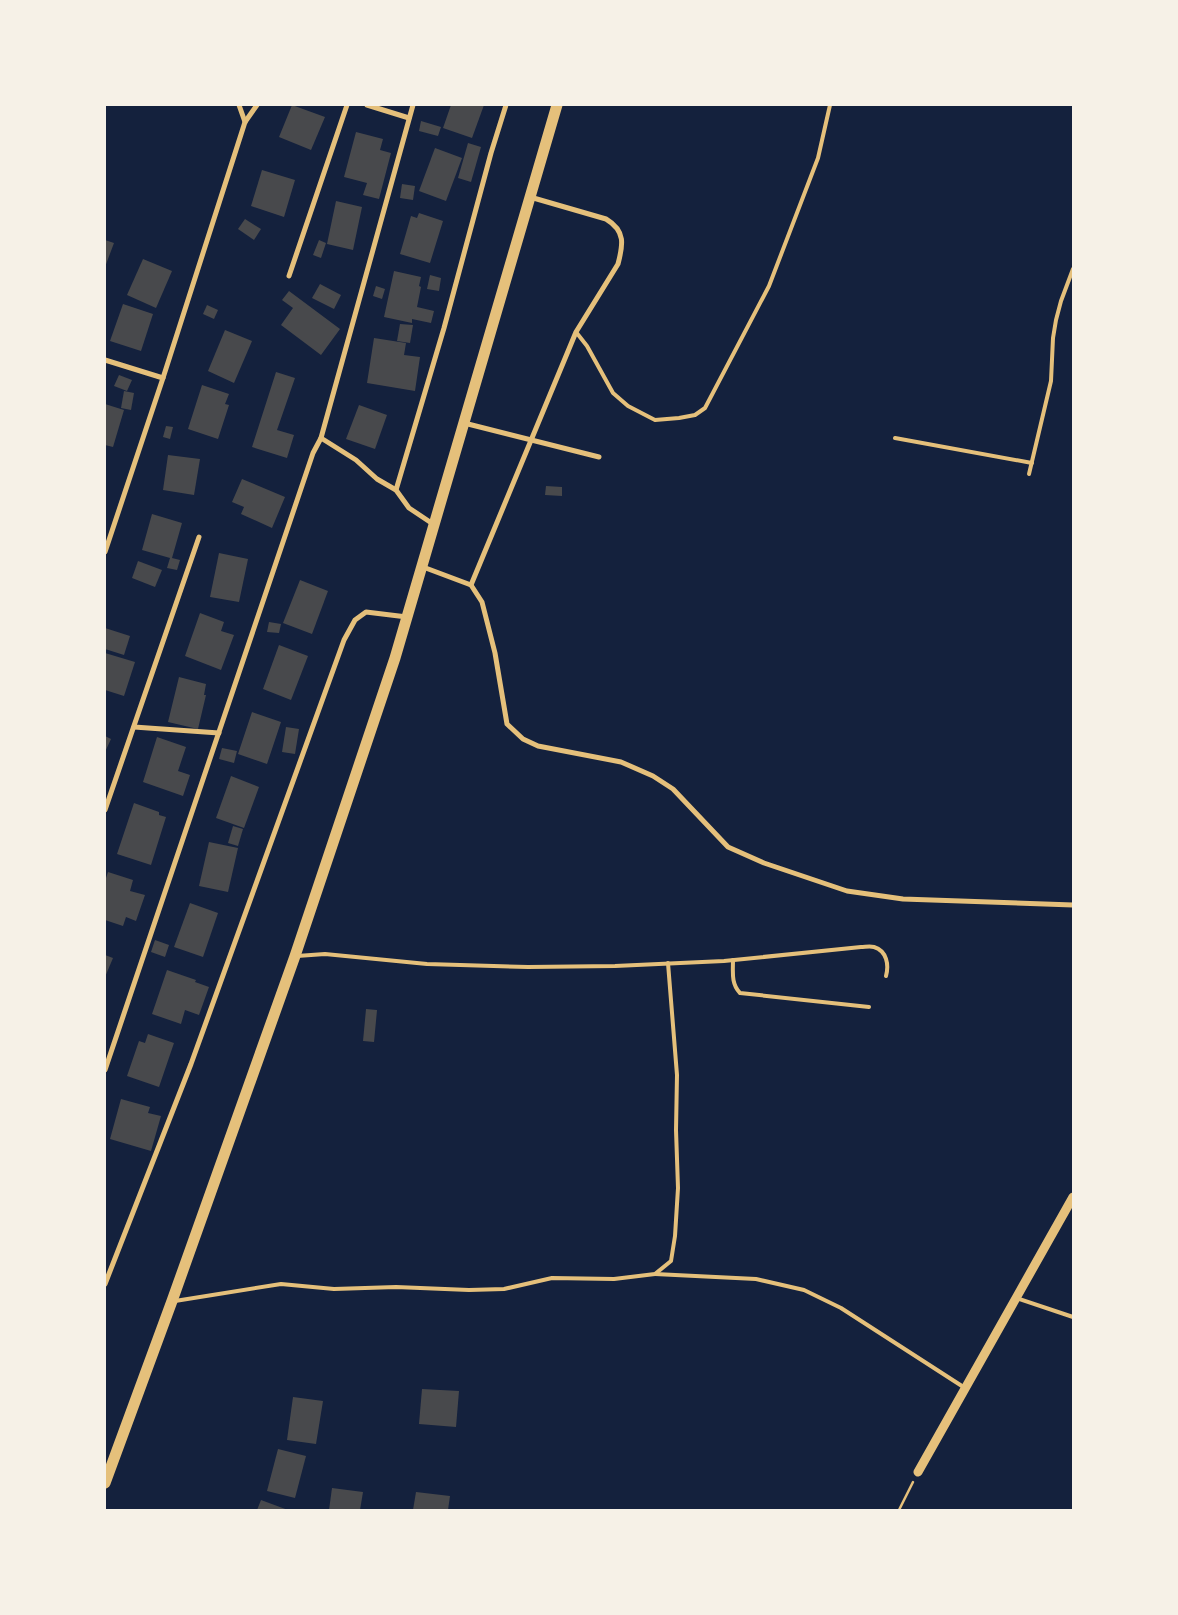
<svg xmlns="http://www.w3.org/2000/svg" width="1178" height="1615" viewBox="0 0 1178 1615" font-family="'Asap Condensed',sans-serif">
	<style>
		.building { fill: #48494c }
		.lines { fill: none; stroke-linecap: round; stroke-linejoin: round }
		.path { stroke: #e5c07b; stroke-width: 2.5 }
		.service { stroke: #e5c07b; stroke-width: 4 }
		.minor { stroke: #e5c07b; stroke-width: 5 }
		.tertiary { stroke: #e5c07b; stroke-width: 9 }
		.primary { stroke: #e5c07b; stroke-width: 11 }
	</style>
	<rect width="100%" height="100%" fill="#14213d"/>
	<g class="building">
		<polygon points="292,105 325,117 311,150 279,137"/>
		<polygon points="451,105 484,105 472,138 443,128"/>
		<polygon points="421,121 441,127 438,136 419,131"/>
		<polygon points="356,132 383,139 380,150 391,153 379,199 363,195 367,183 344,177"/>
		<polygon points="468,143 481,147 471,182 458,178"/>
		<polygon points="435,148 462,158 446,201 419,191"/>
		<polygon points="262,170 295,180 284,217 251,206"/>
		<polygon points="402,184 415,186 413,200 400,198"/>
		<polygon points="336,201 362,207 353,250 327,244"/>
		<polygon points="419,213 443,221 430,263 400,254 411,216 417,218"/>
		<polygon points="245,219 261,229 254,240 238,229"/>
		<polygon points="105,240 114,243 105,267"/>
		<polygon points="319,240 326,243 321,258 313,255"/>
		<polygon points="143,259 172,271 156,308 127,295"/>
		<polygon points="394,271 421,277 419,286 421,287 417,307 434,311 431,323 412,319 412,323 384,317"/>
		<polygon points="430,275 441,278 439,291 427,289"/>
		<polygon points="320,284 341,295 334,309 312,298"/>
		<polygon points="376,286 385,289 382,299 373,296"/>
		<polygon points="289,291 340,329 321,355 281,325 293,308 282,300"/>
		<polygon points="123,304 153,314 141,351 110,341"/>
		<polygon points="207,305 218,310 214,319 203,314"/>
		<polygon points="400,324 413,325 410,343 397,341"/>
		<polygon points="225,330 252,341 234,383 208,371"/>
		<polygon points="374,338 406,343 404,355 420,357 415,391 367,383"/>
		<polygon points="276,372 295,378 277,430 294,435 287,458 252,447"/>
		<polygon points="119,375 132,380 127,391 114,386"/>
		<polygon points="202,385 229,394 225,404 229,405 218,439 188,429"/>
		<polygon points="124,391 134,393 131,410 121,408"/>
		<polygon points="105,404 124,410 113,447 105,445"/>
		<polygon points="359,405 387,415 375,449 346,439"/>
		<polygon points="166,426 173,427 170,439 163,437"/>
		<polygon points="168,455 200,459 194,495 163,490"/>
		<polygon points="242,479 285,497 272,528 241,514 244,507 232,502"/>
		<polygon points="546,486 562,487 562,496 545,495"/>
		<polygon points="152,514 182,523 172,558 180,560 177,570 167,568 170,558 142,550"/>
		<polygon points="219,553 248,559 239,602 210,597"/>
		<polygon points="138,561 162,570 155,587 132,578"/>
		<polygon points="300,580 328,591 312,634 283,623"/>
		<polygon points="200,613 224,622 221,631 234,635 221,670 185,656"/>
		<polygon points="269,622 281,624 279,633 267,632"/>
		<polygon points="105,628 130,636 124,655 105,649"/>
		<polygon points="279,645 308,656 291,700 263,689"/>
		<polygon points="105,653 135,662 124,696 105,690"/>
		<polygon points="179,677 206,684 204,695 206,695 198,729 168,722"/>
		<polygon points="252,712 281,722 267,764 238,754"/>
		<polygon points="286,727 299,729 295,754 282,752"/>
		<polygon points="105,736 111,739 105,752"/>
		<polygon points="157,737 186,747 178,771 190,775 183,796 143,782"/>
		<polygon points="222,748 237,751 234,763 219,759"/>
		<polygon points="231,776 259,787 244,828 216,818"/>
		<polygon points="134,803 159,812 159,815 166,817 151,865 117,854"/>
		<polygon points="233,826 243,829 238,846 228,843"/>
		<polygon points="209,842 238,848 228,892 199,886"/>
		<polygon points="108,872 133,880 130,891 145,895 136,921 126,917 123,926 105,920 105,881"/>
		<polygon points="190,903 218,913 203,957 174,947"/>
		<polygon points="155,940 169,945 165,957 151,952"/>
		<polygon points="105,955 113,958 105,977"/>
		<polygon points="167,970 196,980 195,982 209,987 199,1015 185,1010 181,1024 152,1014"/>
		<polygon points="366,1009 377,1010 374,1042 363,1041"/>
		<polygon points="148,1034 174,1043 159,1087 127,1076 139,1041 145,1043"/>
		<polygon points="121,1099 150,1107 148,1113 161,1116 151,1151 110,1139"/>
		<polygon points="422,1389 459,1391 456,1427 419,1424"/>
		<polygon points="293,1397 323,1401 316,1444 287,1440"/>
		<polygon points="278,1449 306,1456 295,1498 267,1491"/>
		<polygon points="332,1488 363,1492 360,1510 329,1510"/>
		<polygon points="416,1492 450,1496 448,1510 413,1510"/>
		<polygon points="261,1500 288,1510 257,1510"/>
	</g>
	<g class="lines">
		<polyline class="path" points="899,1510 913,1482"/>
		<g class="service">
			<polyline points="576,332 587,346 613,393 628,406 655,420 679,418 695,415 705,408 769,286 818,158 830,105"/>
			<polyline points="895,438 1032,463"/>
			<polyline points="1029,474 1051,381 1053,338 1056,320 1061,301 1073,269"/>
			<path d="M 297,956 L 325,954 L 427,964 L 528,967 L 615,966 L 724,961 L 861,947 C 865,947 870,946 874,947 C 887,951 889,965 886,976"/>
			<path d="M 733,960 C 733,972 731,984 740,993 L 869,1007"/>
			<polyline points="655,1274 756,1279 804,1290 841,1308 965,1388"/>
			<polyline points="1016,1298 1073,1317"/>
			<polyline points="175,1301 281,1284 334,1289 396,1287 469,1290 504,1289 552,1278 614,1279 655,1274 671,1261 675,1236 678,1188 676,1130 677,1075 668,963"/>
		</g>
		<g class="minor">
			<polyline points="239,105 245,122"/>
			<polyline points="367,105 409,118"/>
			<polyline points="289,276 347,105"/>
			<polyline points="105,360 163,378"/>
			<polyline points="464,423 599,457"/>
			<polyline points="321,438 356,460 377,479 396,490 409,508 433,524"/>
			<polyline points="396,490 444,328 491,153 506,105"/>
			<polyline points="105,552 163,378 245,122 257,105"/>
			<polyline points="423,567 471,585 482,602 495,653 507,724 523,739 538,746 621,762 653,776 673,789 728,847 764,863 847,891 903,899 1073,905"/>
			<path d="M 471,585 L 576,332 L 618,264 C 623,245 626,231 606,219 L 530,197"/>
			<polyline points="134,727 219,733"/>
			<polyline points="105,810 199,537"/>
			<polyline points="105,1070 313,453 321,438 413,105"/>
			<polyline points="105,1284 191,1064 344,640 355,620 366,612 407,617"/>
		</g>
		<polyline class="tertiary" points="918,1472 1073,1197"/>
		<polyline class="primary" points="105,1483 172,1301 295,956 395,658 557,105"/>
	</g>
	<rect width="1178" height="1615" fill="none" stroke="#f6f1e7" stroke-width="212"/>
</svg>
